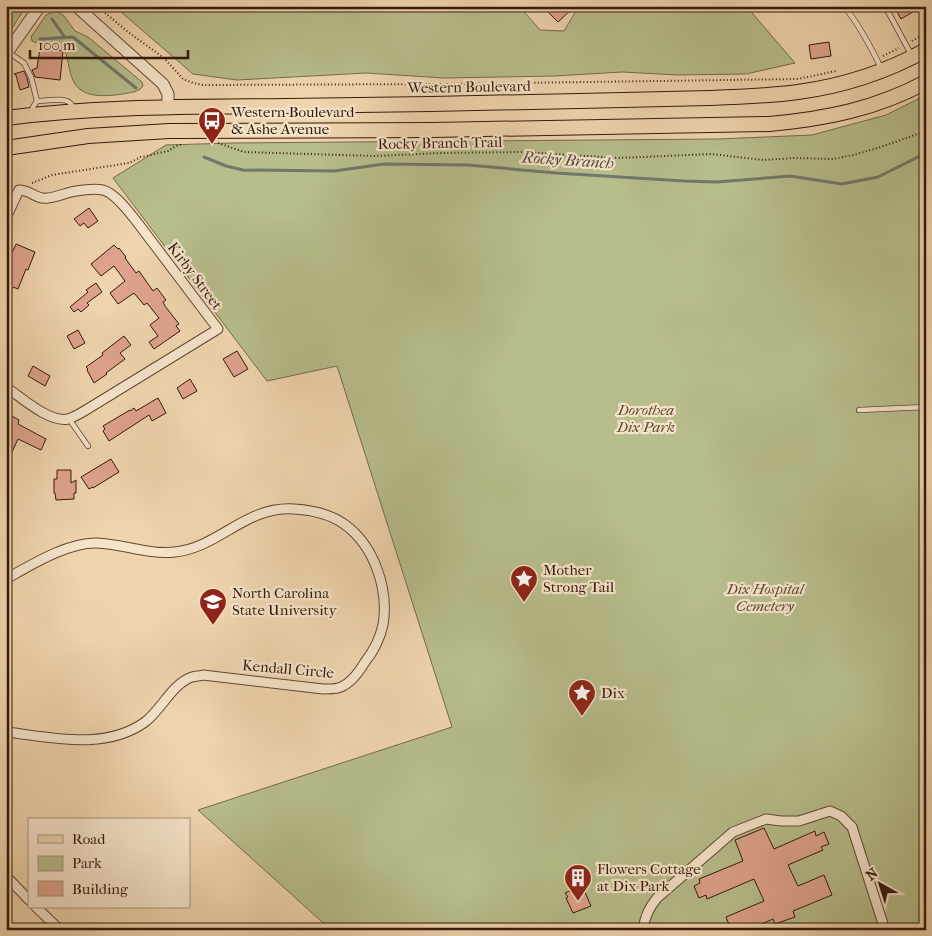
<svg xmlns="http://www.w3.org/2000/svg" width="932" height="936" viewBox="0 0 932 936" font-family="'IM FELL French Canon',serif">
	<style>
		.green { fill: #b7bd8b; stroke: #766a4a }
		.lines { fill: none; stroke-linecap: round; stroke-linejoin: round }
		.stream { stroke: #71786c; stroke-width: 3 }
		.building { fill: #dea38c; stroke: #34180a }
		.service-casing { stroke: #634733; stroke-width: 6 }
		.minor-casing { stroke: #634733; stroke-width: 11 }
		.tertiary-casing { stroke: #634733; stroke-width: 13 }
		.primary-casing { stroke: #34180a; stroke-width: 16 }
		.path { stroke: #34180a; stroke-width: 2; stroke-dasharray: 1 2.5; stroke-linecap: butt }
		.service { stroke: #f5e3ca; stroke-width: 4.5 }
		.minor { stroke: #f5e3ca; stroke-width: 9 }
		.tertiary { stroke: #f5e3ca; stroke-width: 11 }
		.primary { stroke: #efd4ad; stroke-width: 14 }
		.labels { text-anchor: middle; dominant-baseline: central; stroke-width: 4.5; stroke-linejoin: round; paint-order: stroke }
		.street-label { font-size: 15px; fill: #34180a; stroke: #f5e3ca }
		.poi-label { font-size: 15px; fill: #34180a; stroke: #f5e3ca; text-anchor: start }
		.park-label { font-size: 15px; font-style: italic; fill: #5b4a31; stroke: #f5e3ca }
		.water-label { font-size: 16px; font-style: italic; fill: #53483b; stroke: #f5e3ca }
	</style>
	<rect width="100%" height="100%" fill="#efd4ad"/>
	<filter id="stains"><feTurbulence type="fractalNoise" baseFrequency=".004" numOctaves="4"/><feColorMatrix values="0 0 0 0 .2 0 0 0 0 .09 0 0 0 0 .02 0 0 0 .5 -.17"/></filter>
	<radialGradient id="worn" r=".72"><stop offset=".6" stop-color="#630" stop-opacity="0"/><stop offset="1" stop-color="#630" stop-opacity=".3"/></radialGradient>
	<g class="green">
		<polygon points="6,6 26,6 6,38"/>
		<polygon points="114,6 519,6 540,30 564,31 579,6 746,6 795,63 746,74 677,75 622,72 555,76 444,78 366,73 237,80 193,74"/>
		<path d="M 54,12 L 58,12 L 64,16 L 75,31 L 88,37 L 142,82 L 143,86 C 138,93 131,92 123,94 C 108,96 85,99 75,84 C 69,75 69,61 65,51 C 58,47 52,44 44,43 C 40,43 36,43 32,41 L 31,37 L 33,34 L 46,15 Z"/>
		<polygon points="926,95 926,930 331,930 198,810 452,727 337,366 267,381 113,178 166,145 231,143 718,139 812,135 886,115"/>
	</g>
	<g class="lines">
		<g class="stream">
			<polyline points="52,19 64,36"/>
			<polyline points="40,39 73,37 136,88"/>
			<polyline points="204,157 226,166 243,170 334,171 384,164 468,165 556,173 684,181 717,182 790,176 842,184 878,177 926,153"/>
		</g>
	</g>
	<g class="building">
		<polygon points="542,6 575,6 558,22"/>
		<polygon points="894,6 923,6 901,19"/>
		<polygon points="829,42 831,56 811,59 809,45"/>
		<polygon points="40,48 63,51 60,80 35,77 32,70 37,68"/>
		<polygon points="24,71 27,78 29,87 20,90 16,75 14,74"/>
		<polygon points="89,208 98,221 88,228 84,223 80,226 74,219"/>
		<polygon points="16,244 35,252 28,270 26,269 18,289 13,287 6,302 6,266"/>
		<polygon points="114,245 118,249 119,248 126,257 125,258 136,273 139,271 153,291 157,288 166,300 163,302 165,306 179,324 176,326 180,331 154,349 149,342 158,336 150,325 159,318 147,303 144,305 134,293 118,304 110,293 125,281 114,266 101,276 91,264"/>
		<polygon points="96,283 102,292 87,303 89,305 81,312 78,309 74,312 70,307 88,292 86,290"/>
		<polygon points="78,330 85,343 74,349 67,336"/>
		<polygon points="124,336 131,345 120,353 125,359 106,373 107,374 94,383 87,370 88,369 86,367 103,355 102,353"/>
		<polygon points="237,351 248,369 234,377 223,359"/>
		<polygon points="33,366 50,376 45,386 28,376"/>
		<polygon points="190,379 197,391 183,399 177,388"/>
		<polygon points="158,398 166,413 152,421 149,415 109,441 103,431 105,429 103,426 130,410 130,411 134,408 136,411"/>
		<polygon points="10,415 19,420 18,424 46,439 41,450 18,439 6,465 6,423"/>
		<polygon points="111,459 119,472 93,488 93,487 89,489 81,477"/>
		<polygon points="57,470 71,470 71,483 76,480 76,493 74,493 74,499 56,500 55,493 54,493 54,479 57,479"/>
		<polygon points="764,828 774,849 815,831 816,836 824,832 829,844 821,847 823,850 788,865 798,886 824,875 832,895 793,911 795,917 775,924 773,919 748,930 731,930 726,917 764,901 754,879 707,899 706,895 699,898 694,886 700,883 699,879 743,861 735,840"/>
		<polygon points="576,888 578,893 584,890 591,906 573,913 566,898 568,897 565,893"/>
	</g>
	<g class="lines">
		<defs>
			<g id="service">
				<path d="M 844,6 C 860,26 871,47 882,70"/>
				<polyline points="885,6 912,56"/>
				<polyline points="8,52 24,63 31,77 37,101"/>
				<path d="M 32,112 L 33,107 L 37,101 C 45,101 65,97 70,103 C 71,103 74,109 74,110"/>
				<polyline points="859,410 926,407"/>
				<polyline points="69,419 88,446"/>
			</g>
			<g id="minor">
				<path d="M 6,218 L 19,190 C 31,190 36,200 48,198 C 56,197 63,194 71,192 C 81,190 93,188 103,190 C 115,193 129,212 137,222 L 218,329 L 86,410 C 81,413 74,417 68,419 C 49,423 21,397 6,387"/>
				<path d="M 6,579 C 31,565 68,542 97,543 C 123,544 148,555 175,552 C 220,547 245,506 294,509 C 310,510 330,514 344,524 C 374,545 389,589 383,625 C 380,638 373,652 365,662 C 359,672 350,685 338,688 C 334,689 328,689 323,689 L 203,675 C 200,676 196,676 192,677 C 173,683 161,710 145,722 C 105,751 51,737 6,732"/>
				<polyline points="6,876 29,900"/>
				<polyline points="36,907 60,930"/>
				<path d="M 643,930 C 645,916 649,908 657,898 L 733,832 L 766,819 L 781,821 L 799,821 L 830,811 L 841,816 L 852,827 L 885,930"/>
			</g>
			<g id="tertiary">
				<polyline points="76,6 163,84 168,94 168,107"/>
				<polyline points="6,54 40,6"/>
			</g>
			<g id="primary">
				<path d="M 6,118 C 99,106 192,107 286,106 C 384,105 481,103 579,101 C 623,100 666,99 710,98 C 739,97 769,96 798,92 C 843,86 886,72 926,50"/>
				<path d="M 6,148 L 88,136 L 169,131 L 432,130 L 769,124 C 825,119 876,109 926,82"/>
			</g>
		</defs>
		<use href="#service" class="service-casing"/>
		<use href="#minor" class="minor-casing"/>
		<use href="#tertiary" class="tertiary-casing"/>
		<use href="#primary" class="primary-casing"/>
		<g class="path">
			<polyline points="20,6 26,9"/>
			<polyline points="97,6 128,32 164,58 183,79 193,83 203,85 447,84 798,79 836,71"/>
			<polyline points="912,41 926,33"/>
			<polyline points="883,56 899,48"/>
			<polyline points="218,143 244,152 374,156 441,153 521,152 619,158 712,154 763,160 794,158 833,159 853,155 878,148 926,131"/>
			<polyline points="32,183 52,175 129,163 141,157 168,151 176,146 183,144"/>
		</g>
		<use href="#service" class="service"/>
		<use href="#minor" class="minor"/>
		<use href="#tertiary" class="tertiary"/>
		<use href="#primary" class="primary"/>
	</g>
	<defs>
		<symbol id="bus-pin" viewBox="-11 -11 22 30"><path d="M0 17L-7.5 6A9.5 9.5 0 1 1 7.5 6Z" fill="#8f2418" stroke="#f5e3ca"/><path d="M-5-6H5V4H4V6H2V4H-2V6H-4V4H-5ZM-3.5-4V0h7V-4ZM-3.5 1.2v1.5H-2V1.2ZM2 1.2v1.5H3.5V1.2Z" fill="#fff"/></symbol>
		<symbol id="sight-pin" viewBox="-11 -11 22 30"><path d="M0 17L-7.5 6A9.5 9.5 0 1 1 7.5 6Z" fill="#8f2418" stroke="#f5e3ca"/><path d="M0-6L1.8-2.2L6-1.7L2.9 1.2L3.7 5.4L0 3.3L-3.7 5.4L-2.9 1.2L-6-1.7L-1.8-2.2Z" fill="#fff"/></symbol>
		<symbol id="university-pin" viewBox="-11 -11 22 30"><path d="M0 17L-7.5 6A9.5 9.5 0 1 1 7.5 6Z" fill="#8f2418" stroke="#f5e3ca"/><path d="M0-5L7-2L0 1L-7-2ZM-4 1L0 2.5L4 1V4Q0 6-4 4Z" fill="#fff"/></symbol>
		<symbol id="building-pin" viewBox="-11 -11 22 30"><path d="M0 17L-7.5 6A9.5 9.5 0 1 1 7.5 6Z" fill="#8f2418" stroke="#f5e3ca"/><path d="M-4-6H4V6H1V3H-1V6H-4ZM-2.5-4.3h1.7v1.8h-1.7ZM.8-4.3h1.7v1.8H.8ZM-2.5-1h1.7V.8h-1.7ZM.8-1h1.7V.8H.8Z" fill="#fff"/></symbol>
	</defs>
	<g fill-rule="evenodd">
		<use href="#bus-pin" x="196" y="105" width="32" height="43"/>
		<use href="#sight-pin" x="508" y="563" width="32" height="43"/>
		<use href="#university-pin" x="197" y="586" width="32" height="43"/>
		<use href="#sight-pin" x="566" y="677" width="32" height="43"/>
		<use href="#building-pin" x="562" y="862" width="32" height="43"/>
	</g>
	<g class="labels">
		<g class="street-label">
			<text transform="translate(469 87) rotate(-1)">Western Boulevard</text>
			<text transform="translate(440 143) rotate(-1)">Rocky Branch Trail</text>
			<text transform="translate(195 276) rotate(53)">Kirby Street</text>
			<text transform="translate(288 669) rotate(5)">Kendall Circle</text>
		</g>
		<g class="poi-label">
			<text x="231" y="112">Western Boulevard<tspan x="231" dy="17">&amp; Ashe Avenue</tspan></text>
			<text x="543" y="570">Mother<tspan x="543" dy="17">Strong Tail</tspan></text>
			<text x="232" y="593">North Carolina<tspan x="232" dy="17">State University</tspan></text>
			<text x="601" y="693">Dix</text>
			<text x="597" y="869">Flowers Cottage<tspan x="597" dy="17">at Dix Park</tspan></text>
		</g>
		<g class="park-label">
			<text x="646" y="410">Dorothea<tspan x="646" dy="17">Dix Park</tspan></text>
			<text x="765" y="589">Dix Hospital<tspan x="765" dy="17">Cemetery</tspan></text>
		</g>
		<g class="water-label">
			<text transform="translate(568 160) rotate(4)">Rocky Branch</text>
		</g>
	</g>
	<rect width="932" height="936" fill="none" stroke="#efd4ad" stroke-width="25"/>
	<rect x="8" y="8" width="917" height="921" fill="none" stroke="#34180a" stroke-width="2.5"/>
	<rect x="12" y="12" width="907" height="911" fill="none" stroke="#34180a"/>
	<rect x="28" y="818" width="162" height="90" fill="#f5e3ca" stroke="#a8927d"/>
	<rect x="38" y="835" width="25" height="8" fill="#efd4ad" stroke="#a8927d"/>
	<text x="72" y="844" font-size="15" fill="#34180a">Road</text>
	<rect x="38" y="856" width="25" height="15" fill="#b7bd8b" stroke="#a8927d"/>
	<text x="72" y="868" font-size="15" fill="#34180a">Park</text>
	<rect x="38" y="881" width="25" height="15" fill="#dea38c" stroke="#a8927d"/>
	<text x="72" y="894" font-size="15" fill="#34180a">Building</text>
	<g transform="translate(880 884) rotate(321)" stroke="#f5e3ca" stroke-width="4" paint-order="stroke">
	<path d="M0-4L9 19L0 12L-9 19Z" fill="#34180a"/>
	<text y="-8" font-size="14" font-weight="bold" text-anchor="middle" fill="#34180a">N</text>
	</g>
	<path d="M30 50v8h158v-8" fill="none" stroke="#34180a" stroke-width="2.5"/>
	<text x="38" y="50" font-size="15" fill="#34180a" stroke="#f5e3ca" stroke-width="4" paint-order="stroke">100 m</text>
	<rect width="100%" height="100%" filter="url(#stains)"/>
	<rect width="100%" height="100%" fill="url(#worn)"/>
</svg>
